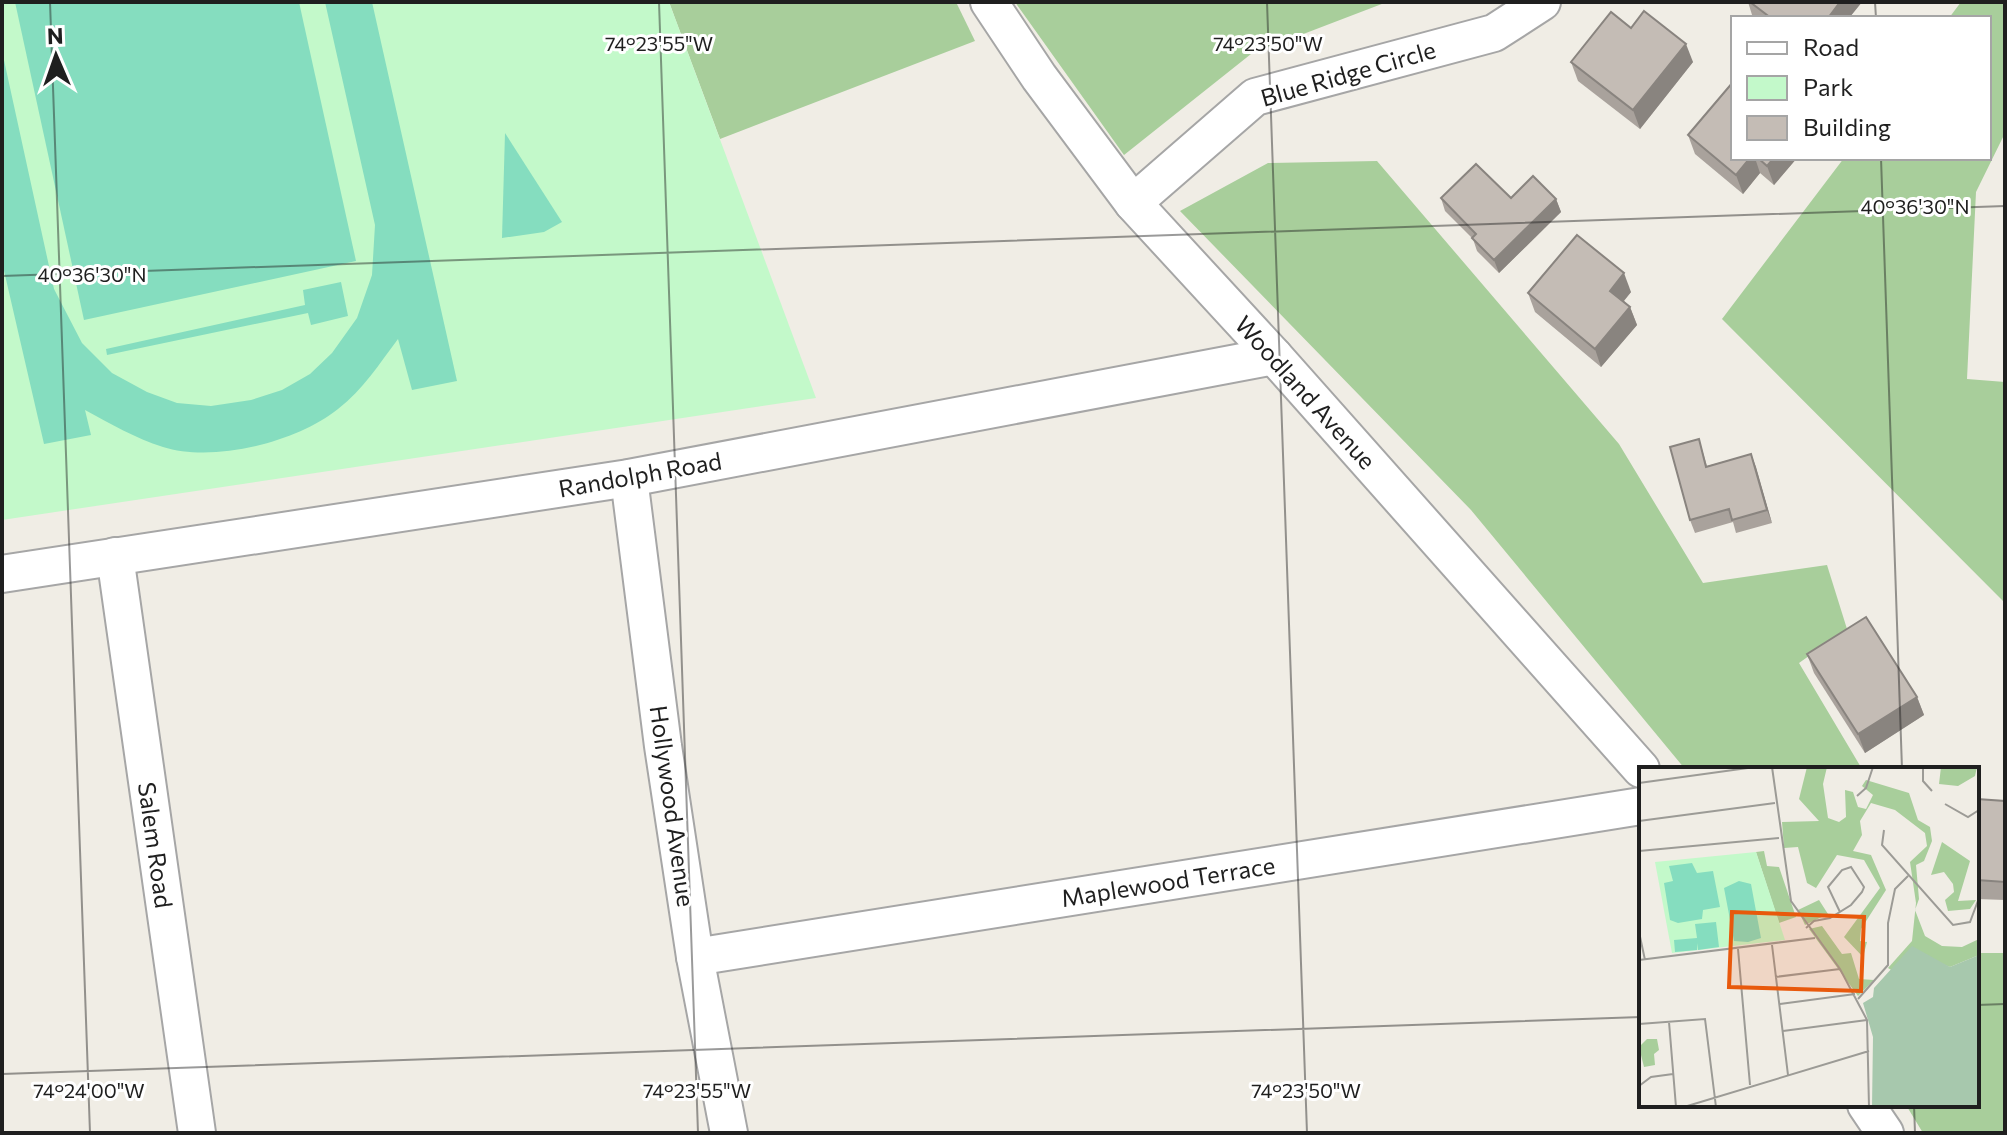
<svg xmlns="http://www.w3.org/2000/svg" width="2007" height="1135" viewBox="0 0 2007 1135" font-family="Commissioner,sans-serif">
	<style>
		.forest { fill: #a8ce9b }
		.park { fill: #c3f9ca }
		.pitch { fill: #85ddbf }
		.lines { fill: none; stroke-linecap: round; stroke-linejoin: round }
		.minor-casing { stroke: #a6a6a6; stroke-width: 40 }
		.minor { stroke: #fff; stroke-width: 36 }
		.wall { fill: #a9a29c }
		.shaded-wall { fill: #89847f }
		.building { fill: #c4bcb5; stroke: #89847f; stroke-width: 2 }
		.ticks { fill: none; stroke: #1f1f1f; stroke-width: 2; stroke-opacity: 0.45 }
		.labels { text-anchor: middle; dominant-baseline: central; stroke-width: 6; stroke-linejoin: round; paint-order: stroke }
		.street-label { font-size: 24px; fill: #1f1f1f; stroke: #fff }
		.inset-road { fill: none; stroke: #9c9b96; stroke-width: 2 }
		.view { fill: #e8590c; fill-opacity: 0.15; stroke: #e8590c; stroke-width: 4 }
		.inset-edge { fill: none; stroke: #1f1f1f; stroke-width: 4 }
		.ticks-label { font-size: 20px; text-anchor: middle; fill: #1f1f1f; stroke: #fff; stroke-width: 6; stroke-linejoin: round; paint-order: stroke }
	</style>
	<rect width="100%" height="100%" fill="#f0ede5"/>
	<g class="forest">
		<polygon points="669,2 956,2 975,41 720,139"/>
		<polygon points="1015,2 1387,2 1251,54 1124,155"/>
		<polygon points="1961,2 2005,2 2005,133 1976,192 1967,379 2005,382 2005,603 1722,319 1844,158 1989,158 1989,18 1949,18"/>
		<polygon points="1377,161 1619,444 1703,583 1827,565 1847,629 1799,663 1862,769 1685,769 1471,510 1180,211 1268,163"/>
		<polygon points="1977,953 2005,953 2005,1133 1923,1133 1906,1105 1977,1105"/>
	</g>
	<polygon class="park" points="2,2 669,2 816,398 2,520"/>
	<g class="pitch">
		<polygon points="15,2 299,2 356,261 84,320"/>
		<path d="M 325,2 L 372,2 L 457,381 L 412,390 L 398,339 C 379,364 363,390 338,409 C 297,442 214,463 163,447 C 135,438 111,424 85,410 L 91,435 L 44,444 L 2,262 L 2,51 L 54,289 L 82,343 L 112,373 L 147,392 L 177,403 L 211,406 L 251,400 L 282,390 L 310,374 L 332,353 L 357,318 L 372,275 L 375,225 Z"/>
		<polygon points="505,133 562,222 544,232 502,238"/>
		<polygon points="341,282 348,316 311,325 308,313 107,355 106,349 305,305 303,290"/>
	</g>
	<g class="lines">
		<defs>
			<g id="minor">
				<polyline points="989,2 1039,77 1133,203 1274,356 1641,769"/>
				<polyline points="1133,203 1255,97 1494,33 1542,2"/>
				<polyline points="629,478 663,746 695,957 729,1133"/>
				<polyline points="115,556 197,1133"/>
				<polyline points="2,574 629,478 1274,356"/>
				<polyline points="695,957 1641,806"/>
				<polyline points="1866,1105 1885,1133"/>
			</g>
		</defs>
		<use href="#minor" class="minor-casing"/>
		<use href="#minor" class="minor"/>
	</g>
	<g class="wall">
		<polygon points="1748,2 1862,2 1849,18 1753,18"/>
		<polygon points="1631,28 1693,62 1640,129 1578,81 1571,62"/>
		<polygon points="1688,135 1733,158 1797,158 1774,185 1760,173 1743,194 1695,154"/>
		<polygon points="1441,198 1556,199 1561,212 1499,273 1477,251 1473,239 1445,211"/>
		<polygon points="1631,292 1624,301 1630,307 1637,325 1601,367 1535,312 1528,293"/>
		<polygon points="1699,439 1707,466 1751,454 1772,523 1736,533 1733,522 1695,533 1690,520"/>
		<polygon points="1807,654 1917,697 1924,715 1865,753 1814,673"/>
		<polygon points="2005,801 2005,900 1977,899 1977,880"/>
	</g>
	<g class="shaded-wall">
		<polygon points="1840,2 1862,2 1849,18 1828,18"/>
		<polygon points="1686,44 1693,62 1640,129 1633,110"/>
		<polygon points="1750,158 1755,158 1760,173 1743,194 1736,175"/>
		<polygon points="1774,158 1797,158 1774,185 1767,166"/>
		<polygon points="1556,199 1561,212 1499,273 1494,260"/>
		<polygon points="1624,273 1631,292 1617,309 1610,291"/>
		<polygon points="1630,307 1637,325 1601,367 1595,349"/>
		<polygon points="1751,454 1756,467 1772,523 1767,510"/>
		<polygon points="1917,697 1924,715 1865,753 1858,734"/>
	</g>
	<g class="building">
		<polygon points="1750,2 1840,2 1828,18 1771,18"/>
		<polygon points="1644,11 1686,44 1633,110 1571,62 1611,12 1631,28"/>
		<polygon points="1733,82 1733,158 1750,158 1736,175 1688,135"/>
		<polygon points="1758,158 1774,158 1767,166"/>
		<polygon points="1476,164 1511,198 1533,176 1556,199 1494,260 1472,238 1476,234 1441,198"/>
		<polygon points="1577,235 1624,273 1610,291 1630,307 1595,349 1528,293"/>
		<polygon points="1699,439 1706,467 1751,454 1767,510 1732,520 1729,509 1690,520 1670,447"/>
		<polygon points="1866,617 1917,697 1858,734 1807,654"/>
		<polygon points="1977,799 2005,801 2005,882 1977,880"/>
	</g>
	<path class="ticks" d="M 50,2 L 90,1133M 659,2 L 698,1133M 1267,2 L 1307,1133M 1875,2 L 1876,18M 1881,158 L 1902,769M 2,276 L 2005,206M 1977,1005 L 2005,1004M 2,1074 L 1641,1017M 1914,1105 L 1915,1133"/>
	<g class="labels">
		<g class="street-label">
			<text transform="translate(1348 73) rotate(-16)">Blue Ridge Circle</text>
			<text transform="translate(1306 392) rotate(48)">Woodland Avenue</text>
			<text transform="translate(640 474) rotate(-10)">Randolph Road</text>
			<text transform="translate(673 806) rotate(82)">Hollywood Avenue</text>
			<text transform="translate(156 845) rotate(82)">Salem Road</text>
			<text transform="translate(1168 881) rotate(-9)">Maplewood Terrace</text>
		</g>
	</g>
	<g transform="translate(1639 767)">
		<rect width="340" height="340" fill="#f0ede5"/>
		<path d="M 168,0 L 188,0 L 184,17 L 189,51 L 200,55 L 207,50 L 206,23 L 214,25 L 219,40 L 227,42 L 234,28 L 223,19 L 227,13 L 270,26 L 279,53 L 291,60 L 293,74 L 285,94 L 277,98 L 280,132 L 276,143 L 286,169 L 303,179 L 323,180 L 340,172 L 340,188 L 311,200 L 288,191 L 254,204 L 249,201 L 273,174 L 277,136 L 271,95 L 288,79 L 286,66 L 256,43 L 232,36 L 221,54 L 223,68 L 214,84 L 232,88 L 247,123 L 222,162 L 221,174 L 228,175 L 224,190 L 205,170 L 241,121 L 225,93 L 198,88 L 177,121 L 168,116 L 159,80 L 145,81 L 143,55 L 180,54 L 160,32 ZM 302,0 L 338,0 L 336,9 L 319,19 L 300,17 ZM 303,75 L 331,94 L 319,134 L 337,133 L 331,142 L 309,144 L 306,133 L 315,125 L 314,117 L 305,105 L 292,108 ZM 125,84 L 128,99 L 140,100 L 157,150 L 140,156 L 117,85 ZM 180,133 L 189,147 L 166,158 L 159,143 ZM 183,159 L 203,187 L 212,186 L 220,212 L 235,213 L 219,229 L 170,162 ZM 8,272 L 18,272 L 20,283 L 15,287 L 16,298 L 5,300 L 0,280 Z" fill="#a8ce9b"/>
		<path d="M 273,179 L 311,200 L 340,188 L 340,340 L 233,340 L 234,270 L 224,236 L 234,230 L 235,221 Z" fill="#a7c8ad"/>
		<path d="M 117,85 L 146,173 L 33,186 L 16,95 Z" fill="#c3f9ca"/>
		<path d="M 53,96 L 58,106 L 74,104 L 81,140 L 64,143 L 63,152 L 39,156 L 31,153 L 25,116 L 34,114 L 30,99 ZM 100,114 L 112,117 L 122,171 L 109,175 L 95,174 L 85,121 ZM 77,155 L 80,180 L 59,183 L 58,176 L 58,183 L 36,185 L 35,173 L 58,171 L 56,157 Z" fill="#85ddbf"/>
		<path class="inset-road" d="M 133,0 L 152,134 L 201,202 L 228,253 L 230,340M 284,0 L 284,14 L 293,24M 0,16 L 116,0M 218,29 L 227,21 L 234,0M 306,37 L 329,50 L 340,43M 0,54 L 136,36M 245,63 L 243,78 L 314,158 L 331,155 L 340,131M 0,84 L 140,71M 167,161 L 175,154 L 191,151 L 212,138 L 223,125 L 225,120 L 212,100 L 203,103 L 189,120 L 201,145M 0,165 L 6,193M 133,178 L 149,308M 99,182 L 111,318M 0,193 L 176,171M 136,210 L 201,202M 219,232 L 249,198 L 249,156 L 256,122 L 269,109M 141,237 L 216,227M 30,255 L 37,340M 0,257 L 66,252 L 77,340M 144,264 L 228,253M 0,319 L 12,310 L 34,307M 45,340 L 230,284"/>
		<path class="view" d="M 93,145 L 225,150 L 222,224 L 90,220 Z"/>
		<rect width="340" height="340" class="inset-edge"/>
	</g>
	<g class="ticks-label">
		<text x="659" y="51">74°23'55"W</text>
		<text x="1268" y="51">74°23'50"W</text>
		<text x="1915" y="214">40°36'30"N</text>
		<text x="92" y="282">40°36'30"N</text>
		<text x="89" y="1098">74°24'00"W</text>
		<text x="697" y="1098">74°23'55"W</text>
		<text x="1306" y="1098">74°23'50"W</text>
	</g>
	<rect width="2007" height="1135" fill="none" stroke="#1f1f1f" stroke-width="8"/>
	<rect x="1731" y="16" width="260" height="144" fill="#ffffff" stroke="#a5a5a5" stroke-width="2"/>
	<rect x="1747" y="42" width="40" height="12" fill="#ffffff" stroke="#a5a5a5" stroke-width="2"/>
	<text x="1803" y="56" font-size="24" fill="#1f1f1f">Road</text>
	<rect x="1747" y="76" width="40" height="24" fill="#c3f9ca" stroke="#a5a5a5" stroke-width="2"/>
	<text x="1803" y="96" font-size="24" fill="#1f1f1f">Park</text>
	<rect x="1747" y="116" width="40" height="24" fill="#c4bcb5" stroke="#a5a5a5" stroke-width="2"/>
	<text x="1803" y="136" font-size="24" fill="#1f1f1f">Building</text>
	<g transform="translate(56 56) rotate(358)" stroke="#ffffff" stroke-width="6" paint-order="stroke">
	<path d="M0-6L14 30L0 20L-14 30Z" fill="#1f1f1f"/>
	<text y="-12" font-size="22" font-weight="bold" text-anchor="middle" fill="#1f1f1f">N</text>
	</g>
</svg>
